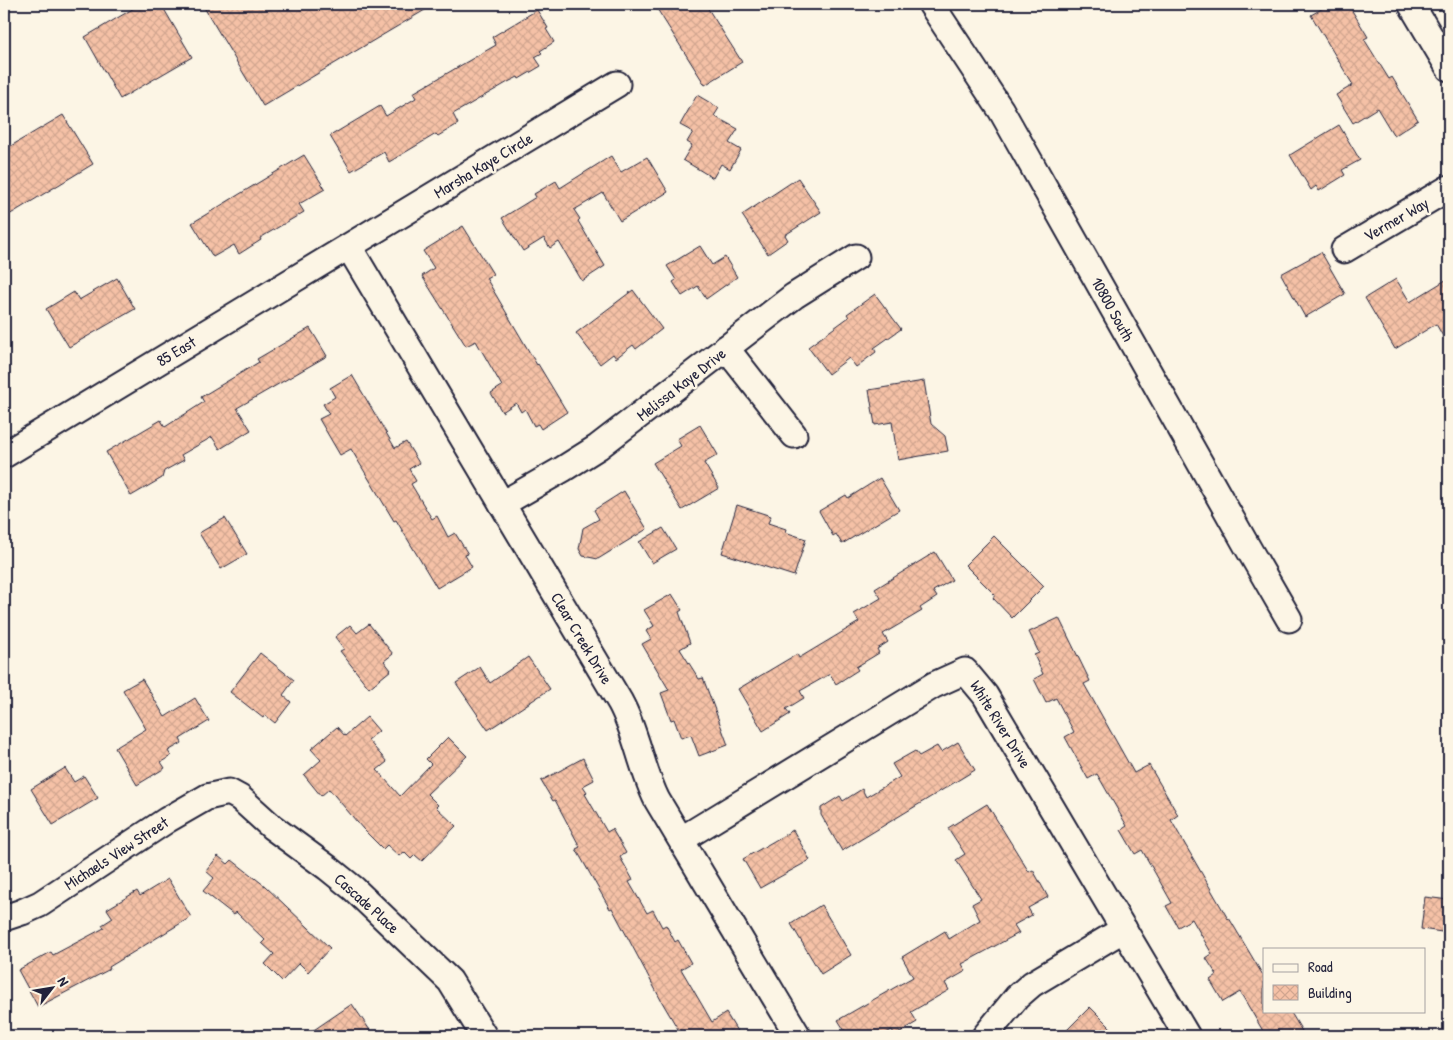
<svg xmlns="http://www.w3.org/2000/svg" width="1453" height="1040" viewBox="0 0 1453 1040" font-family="'Patrick Hand',sans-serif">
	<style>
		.building { fill: url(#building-cross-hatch); stroke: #22223b }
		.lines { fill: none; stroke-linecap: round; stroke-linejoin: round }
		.minor-casing { stroke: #22223b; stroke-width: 29 }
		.minor { stroke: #fcf5e5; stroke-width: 25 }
		.labels { text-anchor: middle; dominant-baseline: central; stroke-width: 5; stroke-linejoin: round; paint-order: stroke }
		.street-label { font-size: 16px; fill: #22223b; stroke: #fcf5e5 }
	</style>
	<defs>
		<pattern id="building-cross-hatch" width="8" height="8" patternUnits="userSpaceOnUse" patternTransform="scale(1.25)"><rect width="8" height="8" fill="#f5c1a6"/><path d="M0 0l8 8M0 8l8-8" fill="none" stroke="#d2a690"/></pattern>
	</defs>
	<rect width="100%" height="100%" fill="#fcf5e5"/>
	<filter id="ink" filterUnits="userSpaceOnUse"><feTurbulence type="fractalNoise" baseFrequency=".02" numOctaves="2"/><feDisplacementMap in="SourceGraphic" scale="10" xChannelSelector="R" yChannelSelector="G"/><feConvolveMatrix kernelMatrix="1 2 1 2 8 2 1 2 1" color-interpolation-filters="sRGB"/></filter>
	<g filter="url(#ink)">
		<g class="building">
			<polygon points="141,4 161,4 192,57 120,99 85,37"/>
			<polygon points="202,4 435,4 263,106"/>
			<polygon points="654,4 705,4 742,62 705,85"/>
			<polygon points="1330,4 1348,4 1368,37 1364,39 1389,79 1392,77 1418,120 1394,136 1377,108 1353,123 1336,95 1353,85 1311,15"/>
			<polygon points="537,10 548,28 546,29 554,42 540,51 542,53 535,57 541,66 519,79 518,77 508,82 453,114 458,124 438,136 436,134 389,162 384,152 351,171 330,136 380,106 386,116 416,98 413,93 496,45 492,37"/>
			<polygon points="697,95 719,108 714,116 738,129 729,143 741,150 730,169 721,164 713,178 683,160 692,145 687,142 693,132 680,125"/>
			<polygon points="63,115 93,164 4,218 4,150"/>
			<polygon points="1339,125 1360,160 1342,170 1345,175 1319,191 1316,186 1311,190 1290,155"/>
			<polygon points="304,155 325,189 299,204 304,212 260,238 261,240 239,254 234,245 213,257 192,223"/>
			<polygon points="611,156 621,172 647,157 668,192 620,221 603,193 574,210 580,219 578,221 605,266 582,281 559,242 550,248 544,238 523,251 502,218 536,197 534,194 556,181 560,188"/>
			<polygon points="798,178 821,212 785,235 788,240 768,254 742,215"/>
			<polygon points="463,226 493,274 486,278 537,365 538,364 567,412 541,429 538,424 534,426 525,409 521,412 516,403 502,412 491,393 502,386 476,341 466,346 422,276 434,268 423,251"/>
			<polygon points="700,246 712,265 725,257 737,277 706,299 698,286 682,296 673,282 676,280 667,266"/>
			<polygon points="1321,252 1345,294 1305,317 1281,274"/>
			<polygon points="117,278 135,309 69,347 46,309 74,292 79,300"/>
			<polygon points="1449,278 1449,347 1436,324 1395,349 1365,298 1396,279 1410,302"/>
			<polygon points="633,290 662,329 636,349 633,345 616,358 613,354 600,364 576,333"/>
			<polygon points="875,294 901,329 874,348 876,352 856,367 849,358 828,374 808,347 849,317 847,314"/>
			<polygon points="310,328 327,356 237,408 251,430 220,449 212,437 181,455 184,460 164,471 162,478 131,496 106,452 161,420 165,427 204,402 201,397 259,362 257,359"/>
			<polygon points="352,375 395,448 406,442 419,463 409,469 416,481 411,484 432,519 437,516 448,537 455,533 468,554 465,555 472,567 437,588 396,520 394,521 351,449 340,455 319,419 329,414 323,404 335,397 330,388"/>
			<polygon points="924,381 931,424 945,436 948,451 898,460 892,422 875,425 869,390"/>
			<polygon points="700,425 718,455 704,463 719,488 682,510 653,463 681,446 677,439"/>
			<polygon points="880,478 899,510 842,544 836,534 833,536 819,511 846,495 848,498"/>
			<polygon points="624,491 647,529 598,559 583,556 579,549 583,528 599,519 594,510"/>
			<polygon points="737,505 771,516 768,523 786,529 785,532 806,539 794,576 722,553"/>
			<polygon points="225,518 247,554 221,569 199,533"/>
			<polygon points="663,528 676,549 652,563 639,542"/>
			<polygon points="994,536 1044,586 1012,618 993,598 995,595 965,565"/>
			<polygon points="935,552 952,580 933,591 937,597 920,608 922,611 883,634 888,642 877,649 879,653 856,667 858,670 836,684 830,674 800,691 804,698 786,709 790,714 763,731 738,689 797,654 799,658 859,622 854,614 881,598 875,589"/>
			<polygon points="672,594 682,610 679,612 690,643 680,649 699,679 703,678 728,745 699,756 691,735 681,738 674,719 671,720 661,693 669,690 642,644 651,639 646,631 654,626 644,610"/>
			<polygon points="1059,618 1090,681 1084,684 1134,773 1149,765 1178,815 1171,820 1228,919 1229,918 1264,977 1264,1011 1290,1011 1305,1036 1266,1036 1240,992 1223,1002 1210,980 1217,975 1206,958 1212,954 1192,919 1178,927 1166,906 1172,903 1142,850 1135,854 1121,830 1127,826 1097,774 1088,779 1065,737 1074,732 1056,698 1046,703 1034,679 1043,674 1034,655 1039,653 1029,632"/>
			<polygon points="369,624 393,654 384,661 391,670 369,688 340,651 344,649 335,637 350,625 357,633"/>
			<polygon points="260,653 294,680 283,695 291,702 275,723 265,715 263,718 230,692"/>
			<polygon points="528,657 550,689 488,730 456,683 480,667 490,683"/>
			<polygon points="142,679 165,717 195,698 209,721 180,739 182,743 168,751 171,756 161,762 165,768 137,785 115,748 146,729 123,690"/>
			<polygon points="367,717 379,731 368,740 387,762 377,770 400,796 431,764 426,759 448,737 467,756 427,794 438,805 436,807 456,826 422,861 415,855 411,859 404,852 399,856 387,845 383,849 363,829 329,789 321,796 304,775 321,760 311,749 337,727 345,736"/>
			<polygon points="958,742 975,770 842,851 821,815 821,808 840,796 843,801 862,789 866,797 900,777 892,764 915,751 919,756 937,746 941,752"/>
			<polygon points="583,758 594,780 583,786 587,792 585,794 607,832 612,829 626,853 620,857 633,880 629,882 647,913 653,910 662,927 666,925 675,942 678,940 691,963 681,969 712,1022 726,1013 740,1036 682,1036 662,1002 612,908 610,909 576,849 580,847 555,800 553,801 541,781"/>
			<polygon points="65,768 74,782 84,776 98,798 53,825 31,789"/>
			<polygon points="987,804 1029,872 1033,870 1048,897 1028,908 1032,915 1014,925 1019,933 962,964 966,971 945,983 949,990 911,1012 917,1022 895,1035 892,1030 880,1036 848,1036 838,1020 913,977 902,957 945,931 949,939 980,920 972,904 981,899 956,860 965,854 948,828"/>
			<polygon points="793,830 810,860 760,888 743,859"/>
			<polygon points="218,856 228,864 232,860 265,886 330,948 308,972 299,963 282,981 265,964 274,954 262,943 265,940 236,912 234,915 203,891 214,878 206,871"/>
			<polygon points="168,879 191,917 109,967 110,969 38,1007 18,970 51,952 53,955 104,928 102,925 113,918 107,909 137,891 140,896"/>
			<polygon points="1425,897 1449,900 1449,933 1421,929"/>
			<polygon points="821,905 851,955 821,974 791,924"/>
			<polygon points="352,1004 374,1036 305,1036"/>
			<polygon points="1090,1007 1119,1036 1061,1036"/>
		</g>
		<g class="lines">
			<defs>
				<g id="minor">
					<polyline points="931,4 1001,110 1248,548 1289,619"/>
					<polyline points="1411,4 1449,68"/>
					<path d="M 349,247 L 620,702 C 637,733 641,768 657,800 L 798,1036"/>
					<polyline points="1344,250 1449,188"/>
					<polyline points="726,348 794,435"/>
					<polyline points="4,455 617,84"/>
					<polyline points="502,504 563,469 598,447 794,296 856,257"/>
					<polyline points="682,839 934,685 965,671 985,695 1187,1036"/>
					<polyline points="4,918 22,912 40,904 167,820 207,797 229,792 240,798 272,827 328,868 354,889 450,981 484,1036"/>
					<polyline points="985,1036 1017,997 1032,984 1124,929"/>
				</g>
			</defs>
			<use href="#minor" class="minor-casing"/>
			<use href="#minor" class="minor"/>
		</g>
	</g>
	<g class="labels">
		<g class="street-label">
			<text transform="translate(483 165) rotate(-31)">Marsha Kaye Circle</text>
			<text transform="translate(1396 219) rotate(-30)">Vermer Way</text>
			<text transform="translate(1113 309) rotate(61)">10800 South</text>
			<text transform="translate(176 351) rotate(-31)">85 East</text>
			<text transform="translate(681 384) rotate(-38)">Melissa Kaye Drive</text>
			<text transform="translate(582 638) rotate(59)">Clear Creek Drive</text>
			<text transform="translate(1001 724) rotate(58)">White River Drive</text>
			<text transform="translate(116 853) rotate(-33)">Michaels View Street</text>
			<text transform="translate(367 903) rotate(42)">Cascade Place</text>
		</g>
	</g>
	<rect width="1453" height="1040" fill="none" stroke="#fcf5e5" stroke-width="20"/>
	<rect x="10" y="10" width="1433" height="1020" fill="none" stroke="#22223b" stroke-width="2" filter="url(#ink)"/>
	<rect x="1263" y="948" width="162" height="65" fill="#fcf5e5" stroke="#a5a1a1"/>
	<rect x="1273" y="964" width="25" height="8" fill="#fcf5e5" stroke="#a5a1a1"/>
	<text x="1308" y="972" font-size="15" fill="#22223b">Road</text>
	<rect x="1273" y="985" width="25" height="15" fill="url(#building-cross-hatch)" stroke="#a5a1a1"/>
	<text x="1308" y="998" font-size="15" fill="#22223b">Building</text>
	<g transform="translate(52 988) rotate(59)" stroke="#fcf5e5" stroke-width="4" paint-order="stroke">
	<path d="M0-4L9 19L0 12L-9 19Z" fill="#22223b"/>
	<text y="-8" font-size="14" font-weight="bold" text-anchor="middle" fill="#22223b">N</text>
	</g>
</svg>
